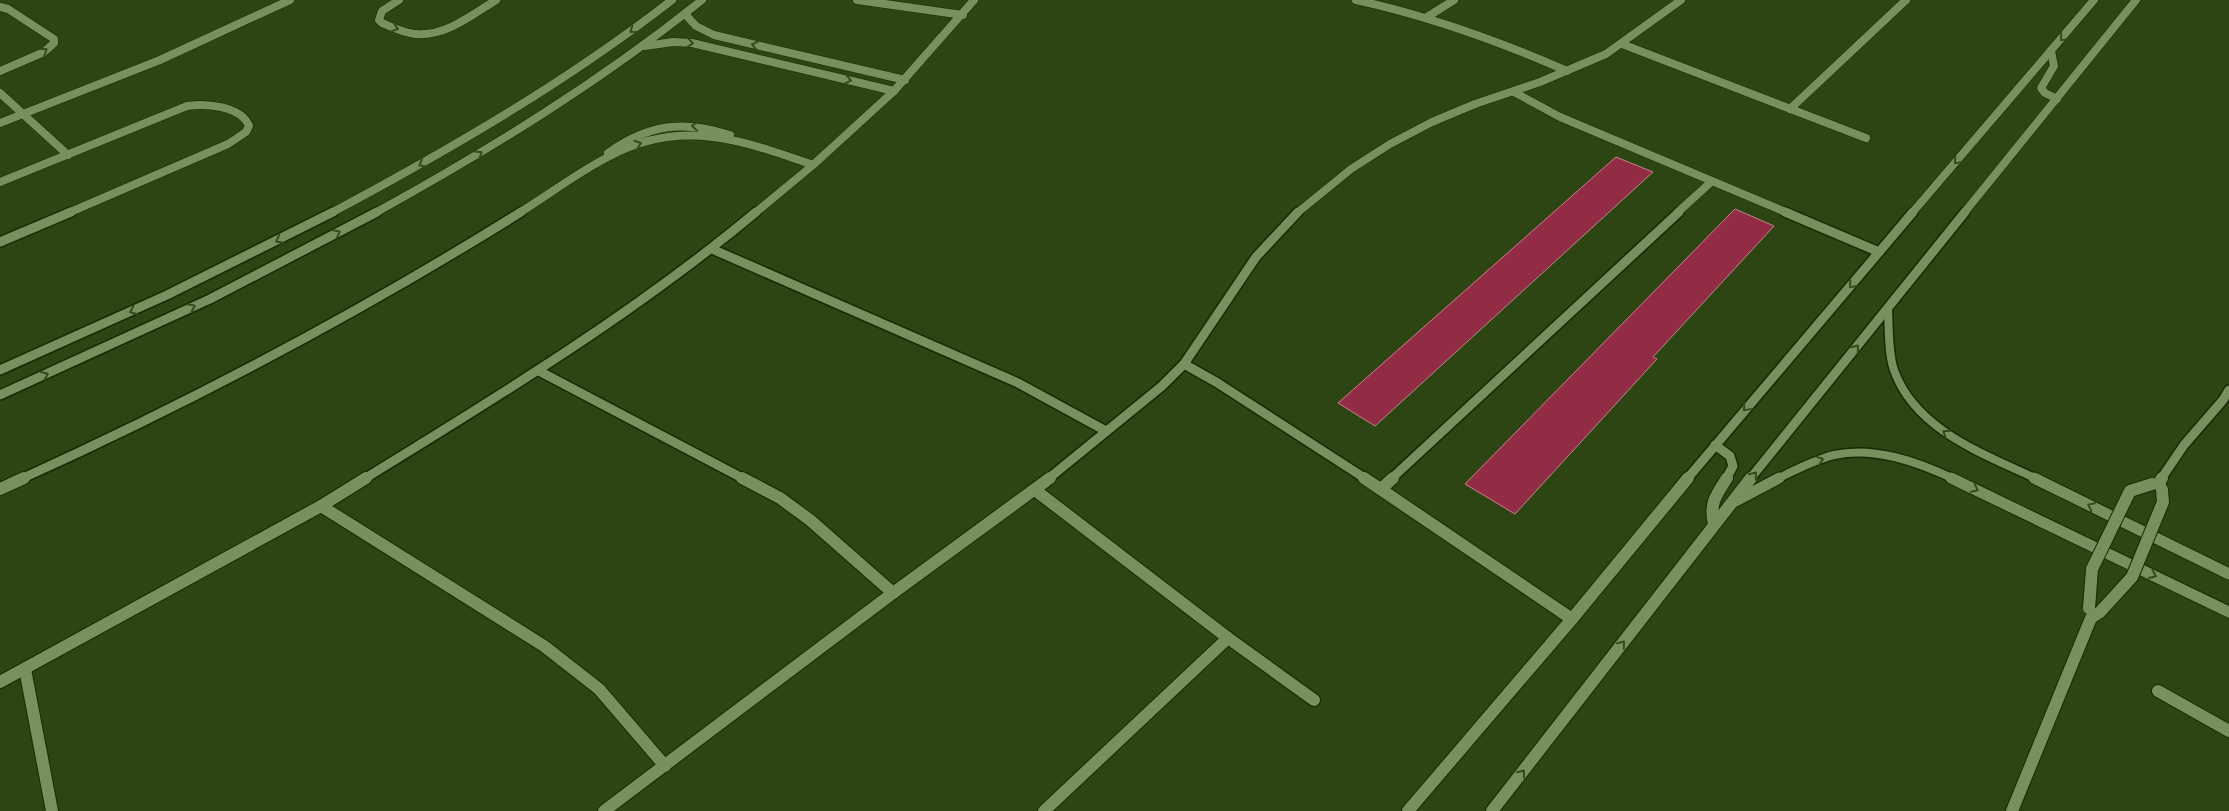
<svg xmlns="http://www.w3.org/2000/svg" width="2229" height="811" viewBox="0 0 2229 811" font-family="'PT Sans Narrow',sans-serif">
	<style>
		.building { fill: #922c44; stroke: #c4848d }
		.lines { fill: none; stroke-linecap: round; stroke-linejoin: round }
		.service-far1-casing { stroke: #182904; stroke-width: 11 }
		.service-casing { stroke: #182904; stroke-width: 13 }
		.minor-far2-casing { stroke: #182904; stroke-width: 9 }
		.minor-far1-casing { stroke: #182904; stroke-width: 12 }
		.minor-casing { stroke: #182904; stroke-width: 14 }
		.tertiary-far2-casing { stroke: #182904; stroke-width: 9 }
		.tertiary-far1-casing { stroke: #182904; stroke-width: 12 }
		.tertiary-casing { stroke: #182904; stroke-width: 14 }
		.service-far1 { stroke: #76905e; stroke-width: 8 }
		.service { stroke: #76905e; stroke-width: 11 }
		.minor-far2 { stroke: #76905e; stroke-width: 8 }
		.minor-far1 { stroke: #76905e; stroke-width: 9 }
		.minor { stroke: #76905e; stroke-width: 12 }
		.tertiary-far2 { stroke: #76905e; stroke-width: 8 }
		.tertiary-far1 { stroke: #76905e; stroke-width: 9 }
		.tertiary { stroke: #76905e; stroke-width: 12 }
		.minor-bridge-casing { stroke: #182904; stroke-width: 14; stroke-linecap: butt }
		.minor-bridge { stroke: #76905e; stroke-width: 12 }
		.oneway { stroke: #344c1a }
	</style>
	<rect width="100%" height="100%" fill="#2d4413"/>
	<g class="building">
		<polygon points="1616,157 1653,172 1375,426 1338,403"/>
		<polygon points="1735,209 1774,226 1653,357 1657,359 1515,514 1465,484"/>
	</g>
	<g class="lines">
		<defs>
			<g id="service-far1">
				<path d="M 1888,309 C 1889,327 1888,354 1894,370 C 1915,430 1984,454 2037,479"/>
				<path d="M 1777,479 C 1795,470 1814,460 1834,455 C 1874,446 1918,462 1954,479"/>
			</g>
			<g id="service">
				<polyline points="1951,478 2229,612"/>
				<polyline points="2034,478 2229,574"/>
				<polyline points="1734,502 1779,478"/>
			</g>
			<g id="minor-far2">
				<path d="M 399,0 L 382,11 L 379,20 L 382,23 C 392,27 404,33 415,34 C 445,37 472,15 496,0"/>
				<polyline points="857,0 963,15"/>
				<path d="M 1356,0 C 1429,16 1499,41 1567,71"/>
				<polyline points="0,7 8,9 54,39 54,43 44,52 0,71"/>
				<polyline points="685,14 696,26 714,35 905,80"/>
				<polyline points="1427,17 1454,0"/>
				<polyline points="1622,44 1866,138"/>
				<polyline points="645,46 673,42 692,43 894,91"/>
				<polyline points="1514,92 1560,117 1788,213"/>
				<polyline points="0,93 68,155"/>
				<polyline points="1790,109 1906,0"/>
				<polyline points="0,123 160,60 290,0"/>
				<path d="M 608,153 C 649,124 683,120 730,135"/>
				<path d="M 0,182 L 187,106 C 206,103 241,106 249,126 L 246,132 L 228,144 L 68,213"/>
				<path d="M 331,213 C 449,150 565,83 672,0"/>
				<path d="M 375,213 C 489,150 600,82 702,0"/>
				<path d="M 519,213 C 550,194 578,172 610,156 C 681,118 742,140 813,165"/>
				<polyline points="755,213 813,165 894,91 974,0"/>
				<polyline points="1297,213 1351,169 1390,144 1432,122 1475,104 1540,82 1606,54 1681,0"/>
				<polyline points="1677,213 1711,182"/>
			</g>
			<g id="minor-far1">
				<polyline points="1785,212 1879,252"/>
				<polyline points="0,242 71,212"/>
				<polyline points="712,249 1018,383 1106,431"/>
				<polyline points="1184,364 1216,382 1366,479"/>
				<polyline points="0,370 167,295 333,212"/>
				<polyline points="539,371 744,479"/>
				<polyline points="0,395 210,299 377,212"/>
				<path d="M 21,479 C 193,401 361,312 521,212"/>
				<path d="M 364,479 C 499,396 635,313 756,212"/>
				<polyline points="1048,479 1162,386 1184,364 1256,257 1298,212"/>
				<polyline points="1391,479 1679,212"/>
				<polyline points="2161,479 2184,445 2223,400 2229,390"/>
			</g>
			<g id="minor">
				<polyline points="742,478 780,498 810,520 893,593"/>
				<polyline points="1364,478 1572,619"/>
				<polyline points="0,489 24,478"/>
				<polyline points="1381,489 1393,478"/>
				<polyline points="1035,490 1228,638 1314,700"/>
				<polyline points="2162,490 2159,483 2162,478"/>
				<polyline points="321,506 544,646 599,689 665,766"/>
				<polyline points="25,669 52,811"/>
				<polyline points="0,682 321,506 366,478"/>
				<polyline points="2158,691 2229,731"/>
				<polyline points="604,811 893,593 1050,478"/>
				<polyline points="1044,811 1228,638"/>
				<polyline points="2012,811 2091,618 2100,612"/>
			</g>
			<g id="tertiary-far2">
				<polyline points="2051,51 2054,66 2041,88 2045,93 2057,99"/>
				<polyline points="1912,213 2094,0"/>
				<polyline points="1964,213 2136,0"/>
			</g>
			<g id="tertiary-far1">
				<polyline points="1715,445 1730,456 1733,466 1726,479"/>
				<polyline points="1687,479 1913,212"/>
				<polyline points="1750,479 1965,212"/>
			</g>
			<g id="tertiary">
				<path d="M 1714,524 C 1709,504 1716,495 1727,478"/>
				<polyline points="1408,811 1572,619 1688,478"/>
				<polyline points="1492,811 1751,478"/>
			</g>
		</defs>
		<use href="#service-far1" class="service-far1-casing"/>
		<use href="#service" class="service-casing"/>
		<use href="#minor-far2" class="minor-far2-casing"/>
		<use href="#minor-far1" class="minor-far1-casing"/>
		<use href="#minor" class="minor-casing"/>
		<use href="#tertiary-far2" class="tertiary-far2-casing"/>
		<use href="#tertiary-far1" class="tertiary-far1-casing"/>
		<use href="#tertiary" class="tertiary-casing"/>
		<use href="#service-far1" class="service-far1"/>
		<use href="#service" class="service"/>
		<use href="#minor-far2" class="minor-far2"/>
		<use href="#minor-far1" class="minor-far1"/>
		<use href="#minor" class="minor"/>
		<use href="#tertiary-far2" class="tertiary-far2"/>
		<use href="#tertiary-far1" class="tertiary-far1"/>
		<use href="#tertiary" class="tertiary"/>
		<defs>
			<g id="minor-bridge">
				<polyline points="2089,608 2092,569 2130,491 2152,484"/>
				<polyline points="2100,612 2132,577 2163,502 2162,490"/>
			</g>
		</defs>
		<use href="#minor-bridge" class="minor-bridge-casing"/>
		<use href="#minor-bridge" class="minor-bridge"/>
	</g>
	<defs><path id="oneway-chevron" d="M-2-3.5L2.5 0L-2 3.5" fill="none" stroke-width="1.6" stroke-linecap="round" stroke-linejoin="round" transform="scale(1.25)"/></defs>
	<g class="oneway">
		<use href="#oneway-chevron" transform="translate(395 28) rotate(18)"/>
		<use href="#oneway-chevron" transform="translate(633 30) rotate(144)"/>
		<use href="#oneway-chevron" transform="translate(2063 38) rotate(130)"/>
		<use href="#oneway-chevron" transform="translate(690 43) rotate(7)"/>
		<use href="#oneway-chevron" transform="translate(755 45) rotate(-167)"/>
		<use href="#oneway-chevron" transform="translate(44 51) rotate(-33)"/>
		<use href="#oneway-chevron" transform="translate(848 80) rotate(13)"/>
		<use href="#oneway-chevron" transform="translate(695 126) rotate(-173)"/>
		<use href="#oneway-chevron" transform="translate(638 144) rotate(-20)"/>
		<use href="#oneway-chevron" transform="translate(479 154) rotate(-32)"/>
		<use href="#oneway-chevron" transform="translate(1957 161) rotate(131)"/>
		<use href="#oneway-chevron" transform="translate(422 164) rotate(150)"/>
		<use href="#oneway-chevron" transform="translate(337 233) rotate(-28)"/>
		<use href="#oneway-chevron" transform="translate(279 240) rotate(153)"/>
		<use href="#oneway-chevron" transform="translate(1852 285) rotate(130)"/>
		<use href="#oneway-chevron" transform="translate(192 307) rotate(-26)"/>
		<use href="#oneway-chevron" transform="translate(133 311) rotate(155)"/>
		<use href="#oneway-chevron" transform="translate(1856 348) rotate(-51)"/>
		<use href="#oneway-chevron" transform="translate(45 375) rotate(-24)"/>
		<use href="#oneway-chevron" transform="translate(1746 408) rotate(130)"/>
		<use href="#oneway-chevron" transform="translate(1946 433) rotate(-147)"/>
		<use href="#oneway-chevron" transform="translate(1820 460) rotate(-19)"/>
		<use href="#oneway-chevron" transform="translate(1754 475) rotate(-51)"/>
		<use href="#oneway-chevron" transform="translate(1975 489) rotate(26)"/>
		<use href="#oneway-chevron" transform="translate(2091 506) rotate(-154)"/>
		<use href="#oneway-chevron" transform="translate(2153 575) rotate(25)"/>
		<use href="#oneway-chevron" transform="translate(1622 644) rotate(-52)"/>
		<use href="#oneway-chevron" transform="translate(1522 773) rotate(-52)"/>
	</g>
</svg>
